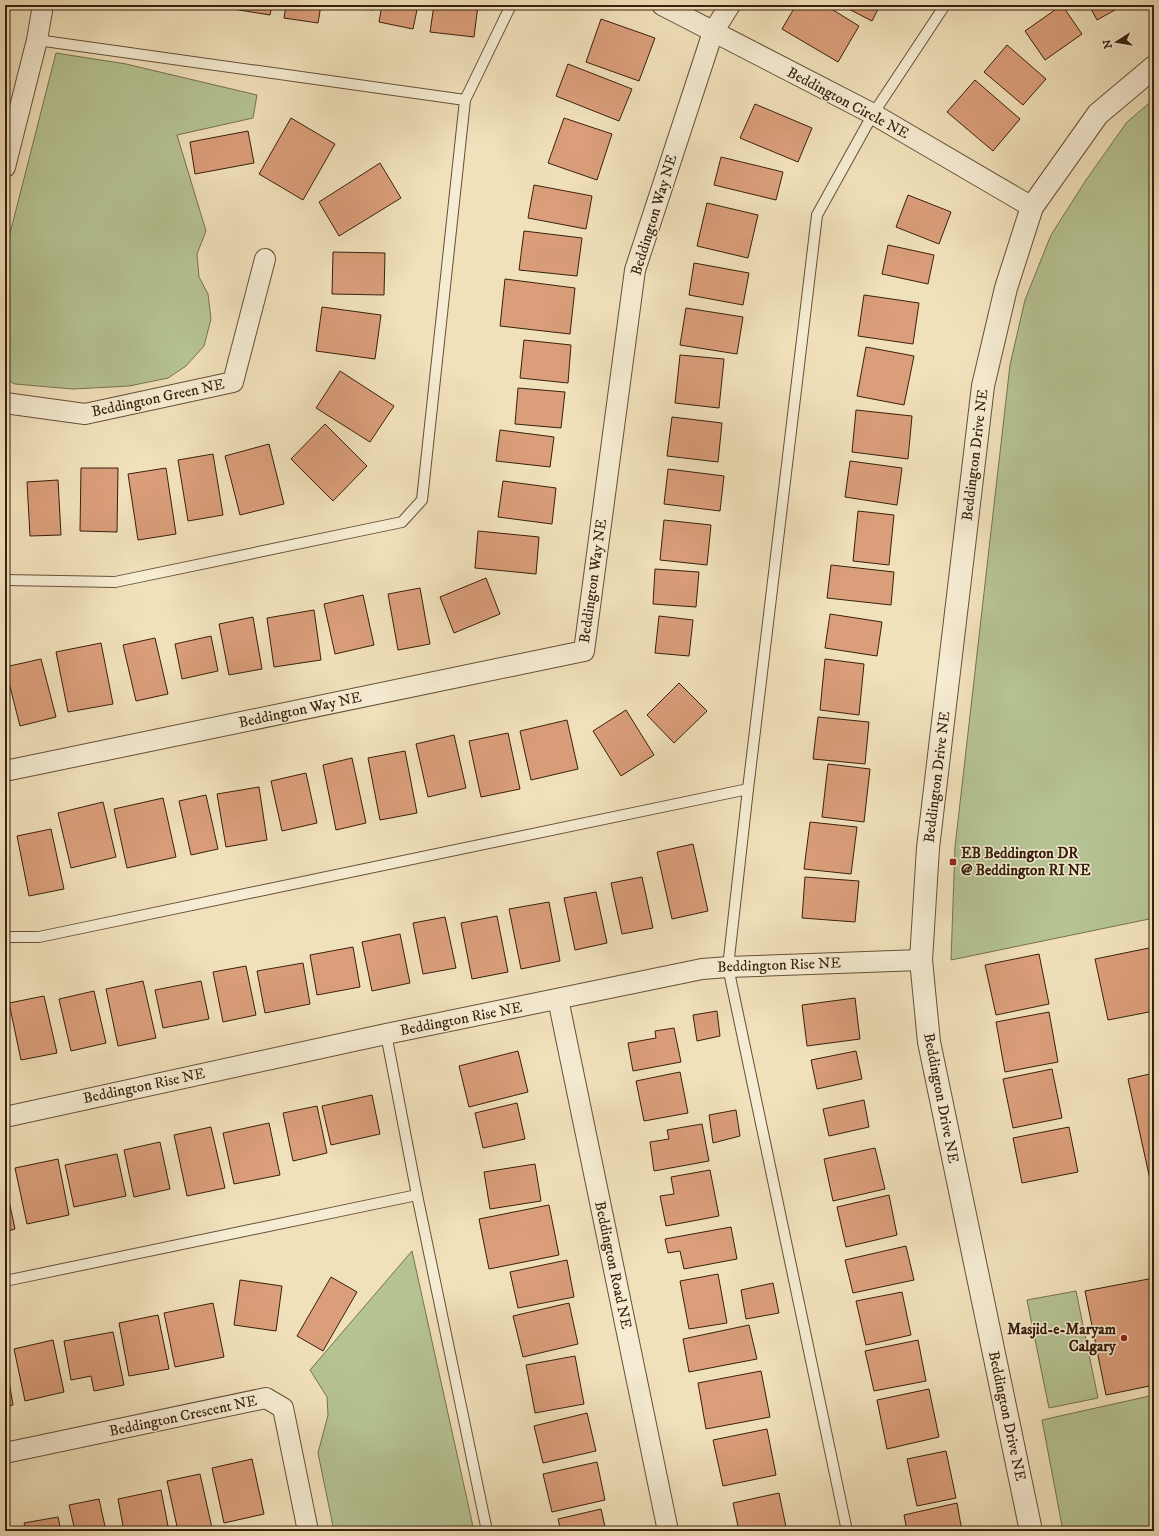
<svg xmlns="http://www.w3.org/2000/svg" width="1159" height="1536" viewBox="0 0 1159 1536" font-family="'IM FELL DW Pica',serif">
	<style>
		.green { fill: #b6c393; stroke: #777250 }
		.building { fill: #da9e7a; stroke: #38200c }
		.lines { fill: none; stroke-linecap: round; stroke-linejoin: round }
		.service-casing { stroke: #665038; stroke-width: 12 }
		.minor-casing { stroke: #665038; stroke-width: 22 }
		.tertiary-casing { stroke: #665038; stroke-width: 24 }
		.service { stroke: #f6ecd3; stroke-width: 10 }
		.minor { stroke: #f6ecd3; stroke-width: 20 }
		.tertiary { stroke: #f6ecd3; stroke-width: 22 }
		.poi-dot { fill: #8f2418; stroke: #f6ecd3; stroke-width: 1.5 }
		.labels { text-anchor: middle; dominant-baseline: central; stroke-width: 3; stroke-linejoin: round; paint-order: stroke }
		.street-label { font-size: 15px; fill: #38200c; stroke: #f6ecd3 }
		.poi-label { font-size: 15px; font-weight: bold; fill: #38200c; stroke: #f6ecd3; text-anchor: start }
	</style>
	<rect width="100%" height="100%" fill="#f1e1bb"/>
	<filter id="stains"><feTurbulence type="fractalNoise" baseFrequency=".005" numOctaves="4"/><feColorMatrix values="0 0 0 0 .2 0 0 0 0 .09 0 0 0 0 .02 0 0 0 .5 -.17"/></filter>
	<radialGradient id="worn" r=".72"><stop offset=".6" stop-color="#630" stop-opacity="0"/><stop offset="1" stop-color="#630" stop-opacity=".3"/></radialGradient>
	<g class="green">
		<polygon points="56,53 126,64 257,95 253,118 177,135 206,231 197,254 199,277 208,294 211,319 204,346 186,366 168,378 129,386 73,389 15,384 5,379 5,253"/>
		<polygon points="1154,99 1154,918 951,960 955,847 1010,365 1025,300 1051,235 1086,180 1127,122"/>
		<polygon points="412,1251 474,1531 334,1531 318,1453 328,1415 327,1397 310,1370"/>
		<polygon points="1076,1291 1098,1398 1049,1408 1027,1300"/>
		<polygon points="1154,1395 1154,1531 1063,1531 1042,1420"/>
	</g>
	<g class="building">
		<polygon points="234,5 272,5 270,15 233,9"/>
		<polygon points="286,5 321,5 318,23 284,18"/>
		<polygon points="336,5 374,5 373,10"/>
		<polygon points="382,5 418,5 413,29 379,22"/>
		<polygon points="434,5 478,5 474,37 430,32"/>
		<polygon points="796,5 825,5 859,26 838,62 782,29"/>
		<polygon points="841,5 880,5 872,21"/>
		<polygon points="1062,5 1082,34 1045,60 1025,31"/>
		<polygon points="1089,5 1122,5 1122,6 1097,20"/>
		<polygon points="601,19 655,38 639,81 586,62"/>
		<polygon points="1007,45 1046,79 1023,105 984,72"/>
		<polygon points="568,64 632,89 619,121 556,96"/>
		<polygon points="975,80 1020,119 993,151 947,112"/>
		<polygon points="755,104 812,128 798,162 740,138"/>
		<polygon points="291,118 335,144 303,200 259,174"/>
		<polygon points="564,118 612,134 597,180 548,163"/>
		<polygon points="248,131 254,163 195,174 190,142"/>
		<polygon points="721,157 783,172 776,200 714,185"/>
		<polygon points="380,163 401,198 339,236 319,202"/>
		<polygon points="534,185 592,196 586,229 528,218"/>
		<polygon points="908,195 951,212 939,244 896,227"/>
		<polygon points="707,203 758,215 748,258 697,246"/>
		<polygon points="524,231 582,238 577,276 519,270"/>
		<polygon points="888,245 934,255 928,284 882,274"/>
		<polygon points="333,252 385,253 384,295 332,294"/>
		<polygon points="694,263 749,273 743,305 689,295"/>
		<polygon points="505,279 575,288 570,334 500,326"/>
		<polygon points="864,295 919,303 913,344 858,336"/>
		<polygon points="322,307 381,315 375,359 316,351"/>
		<polygon points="686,308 743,317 737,354 680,345"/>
		<polygon points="524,340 571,345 568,383 520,378"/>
		<polygon points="866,347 914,356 904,405 857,396"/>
		<polygon points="680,355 724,359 719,408 675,403"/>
		<polygon points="340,371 394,406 370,442 316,408"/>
		<polygon points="518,388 565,392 561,428 515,424"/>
		<polygon points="856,410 912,416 908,459 852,452"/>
		<polygon points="672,417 722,423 718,462 667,456"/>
		<polygon points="325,424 367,466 333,501 291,459"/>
		<polygon points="500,430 554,437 550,467 496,461"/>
		<polygon points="269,444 284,504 240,515 225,456"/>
		<polygon points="213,454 223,515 188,521 178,460"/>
		<polygon points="850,461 902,468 897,505 845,497"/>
		<polygon points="81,468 118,468 117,532 80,531"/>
		<polygon points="166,468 176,534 138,540 128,474"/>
		<polygon points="668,469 724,476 720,511 664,504"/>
		<polygon points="58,480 61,535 30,536 27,482"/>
		<polygon points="503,481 556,488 552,524 498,517"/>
		<polygon points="858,511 894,515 889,565 853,561"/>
		<polygon points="664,520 711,525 707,565 660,560"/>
		<polygon points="478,531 539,537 536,574 475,568"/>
		<polygon points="831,565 894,572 891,605 827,598"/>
		<polygon points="655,569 699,572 696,607 653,604"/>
		<polygon points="486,578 500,614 454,633 440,597"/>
		<polygon points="420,588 430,644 398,650 388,594"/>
		<polygon points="363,595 374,645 335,654 324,604"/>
		<polygon points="314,610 321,660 274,667 267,618"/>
		<polygon points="830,614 882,622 877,656 825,648"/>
		<polygon points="659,616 693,620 689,656 655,653"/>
		<polygon points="253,617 262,669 229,675 219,624"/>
		<polygon points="211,636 218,671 182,679 175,644"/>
		<polygon points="155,638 168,694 136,701 123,645"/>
		<polygon points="101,643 113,704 68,712 56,652"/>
		<polygon points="41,659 56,717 20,726 5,667"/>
		<polygon points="825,659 864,664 859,715 820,710"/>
		<polygon points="679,683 707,711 674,743 647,715"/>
		<polygon points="626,710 654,755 621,776 593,731"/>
		<polygon points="818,717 869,722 865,764 813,759"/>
		<polygon points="567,720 578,769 531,780 520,731"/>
		<polygon points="508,733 520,789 481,797 469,741"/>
		<polygon points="454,735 466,788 428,797 416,744"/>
		<polygon points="405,751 417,813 380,820 368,758"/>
		<polygon points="352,758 366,823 336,830 323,765"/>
		<polygon points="828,764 870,769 864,822 822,817"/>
		<polygon points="306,773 317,823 282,831 271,781"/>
		<polygon points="259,787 267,840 226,847 217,794"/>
		<polygon points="206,795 218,849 191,855 179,801"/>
		<polygon points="163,798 176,857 127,868 114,809"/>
		<polygon points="103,802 116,857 71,868 58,813"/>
		<polygon points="810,822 857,827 851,874 804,869"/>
		<polygon points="51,829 64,889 29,896 17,836"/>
		<polygon points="693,844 708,911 672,919 657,852"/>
		<polygon points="642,877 653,928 622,934 611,883"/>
		<polygon points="805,877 859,881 855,922 802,918"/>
		<polygon points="596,892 607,943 575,950 564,898"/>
		<polygon points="549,902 560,961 521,969 509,909"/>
		<polygon points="497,916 508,972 472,979 461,923"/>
		<polygon points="445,917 456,968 423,974 413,923"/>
		<polygon points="400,934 410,983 372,991 362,942"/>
		<polygon points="353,947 360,987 317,995 310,955"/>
		<polygon points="1154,947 1154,1011 1108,1020 1095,959"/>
		<polygon points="1039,954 1049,1004 996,1015 985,965"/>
		<polygon points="303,963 310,1004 265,1013 257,971"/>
		<polygon points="246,966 256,1015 223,1022 213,972"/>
		<polygon points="143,981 156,1038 118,1046 106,989"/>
		<polygon points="201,981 209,1019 163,1028 155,990"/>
		<polygon points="94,991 106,1043 71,1051 59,999"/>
		<polygon points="44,996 57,1053 21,1060 9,1003"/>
		<polygon points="855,998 860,1039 807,1046 802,1005"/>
		<polygon points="717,1011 720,1036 697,1041 693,1015"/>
		<polygon points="1049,1012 1058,1062 1005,1072 996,1022"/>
		<polygon points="674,1028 681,1062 633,1071 628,1043 656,1038 655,1031"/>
		<polygon points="518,1051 528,1092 469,1107 459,1066"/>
		<polygon points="856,1051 862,1079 817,1089 811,1060"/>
		<polygon points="1052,1069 1062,1118 1013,1128 1003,1079"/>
		<polygon points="680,1072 688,1113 644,1121 636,1081"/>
		<polygon points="1154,1073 1154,1183 1151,1184 1128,1079"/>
		<polygon points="372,1095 380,1134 331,1145 322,1106"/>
		<polygon points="864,1100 869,1127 829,1136 823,1109"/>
		<polygon points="517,1103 525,1139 483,1148 475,1113"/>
		<polygon points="317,1106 327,1153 293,1161 283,1113"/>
		<polygon points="736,1110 740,1136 713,1143 709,1115"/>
		<polygon points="269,1123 280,1175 234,1184 223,1133"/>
		<polygon points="702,1124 709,1161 654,1171 650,1142 669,1139 667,1130"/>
		<polygon points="211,1127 225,1188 187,1196 174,1135"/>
		<polygon points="1069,1127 1078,1172 1022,1183 1013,1138"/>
		<polygon points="160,1142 170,1189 134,1197 124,1150"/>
		<polygon points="875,1148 885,1189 833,1201 824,1159"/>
		<polygon points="117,1154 126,1196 74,1207 65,1165"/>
		<polygon points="58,1159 69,1215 27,1224 15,1168"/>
		<polygon points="535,1164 541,1201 490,1209 484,1172"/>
		<polygon points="710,1170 719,1216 666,1226 660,1196 674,1194 671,1177"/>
		<polygon points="5,1182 15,1229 5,1232"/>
		<polygon points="889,1195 897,1235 846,1247 837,1207"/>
		<polygon points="549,1205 559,1255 489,1269 479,1219"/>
		<polygon points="731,1227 737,1259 684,1269 680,1251 668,1253 665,1239"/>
		<polygon points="906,1246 914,1280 853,1293 845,1260"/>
		<polygon points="567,1260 574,1297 518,1308 510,1272"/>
		<polygon points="718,1274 727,1323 689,1329 680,1281"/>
		<polygon points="331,1277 357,1292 323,1351 297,1336"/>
		<polygon points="1154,1278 1154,1385 1106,1395 1085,1291"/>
		<polygon points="240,1280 282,1286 276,1331 234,1325"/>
		<polygon points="773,1283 779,1313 746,1319 741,1290"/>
		<polygon points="902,1292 911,1335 866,1345 856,1301"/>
		<polygon points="213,1303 224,1357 175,1367 164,1313"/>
		<polygon points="569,1303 578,1344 523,1357 513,1316"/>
		<polygon points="158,1315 169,1369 129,1376 119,1323"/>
		<polygon points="749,1325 757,1359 689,1372 683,1339"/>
		<polygon points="113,1332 124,1385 94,1391 91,1376 71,1380 64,1341"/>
		<polygon points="53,1340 64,1392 25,1401 14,1349"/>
		<polygon points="918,1340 926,1381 874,1391 865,1351"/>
		<polygon points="575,1356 584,1404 535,1413 526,1365"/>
		<polygon points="7,1369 13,1405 5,1407 5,1370"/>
		<polygon points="761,1371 770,1417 706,1429 698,1383"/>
		<polygon points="929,1389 939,1437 887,1449 877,1400"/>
		<polygon points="587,1413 596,1451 543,1463 534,1426"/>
		<polygon points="767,1429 776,1475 723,1486 713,1440"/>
		<polygon points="946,1451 956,1498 917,1506 907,1459"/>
		<polygon points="252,1459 264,1514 224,1523 212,1468"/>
		<polygon points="597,1462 605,1500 552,1512 543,1474"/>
		<polygon points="200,1474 212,1528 200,1531 178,1531 167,1481"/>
		<polygon points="161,1490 169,1531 124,1531 118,1499"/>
		<polygon points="779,1493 786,1527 767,1531 739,1531 733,1503"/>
		<polygon points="99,1499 106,1531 75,1531 69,1505"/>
		<polygon points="957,1503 962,1531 907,1531 904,1515"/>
		<polygon points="601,1509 606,1531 561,1531 558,1519"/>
		<polygon points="58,1517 61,1531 26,1531 24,1523"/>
	</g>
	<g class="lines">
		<defs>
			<g id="service">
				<polyline points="37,40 465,100"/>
				<polyline points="5,580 115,582 402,522 422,500 465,100 511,5"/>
				<polyline points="5,937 39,937 748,789"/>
				<polyline points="386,1034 417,1195 487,1531"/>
				<polyline points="5,1281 417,1195"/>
				<polyline points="847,1531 728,967 748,789 817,215 873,114 945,5"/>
			</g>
			<g id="minor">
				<polyline points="662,5 873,114 1032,207"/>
				<polyline points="5,167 37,40 43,5"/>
				<polyline points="5,403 85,414 233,382 265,259"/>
				<polyline points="5,771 584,651 635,270 713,32 730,5"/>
				<polyline points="558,999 668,1531"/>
				<polyline points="5,1117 386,1034 702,969 728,967 921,960"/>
				<polyline points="5,1453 266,1398 283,1408 308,1531"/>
			</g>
			<polyline id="tertiary" points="1031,1531 929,1042 921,960 928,848 983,386 1006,288 1032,207 1098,114 1154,67"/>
		</defs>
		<use href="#service" class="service-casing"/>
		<use href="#minor" class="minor-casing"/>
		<use href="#tertiary" class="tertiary-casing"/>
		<use href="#service" class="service"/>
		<use href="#minor" class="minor"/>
		<use href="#tertiary" class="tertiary"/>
	</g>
	<g class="poi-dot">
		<rect x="949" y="858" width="8" height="8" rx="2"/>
		<circle cx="1124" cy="1338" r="4"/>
	</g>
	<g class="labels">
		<g class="street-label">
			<text transform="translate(848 103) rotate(28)">Beddington Circle NE</text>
			<text transform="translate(654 215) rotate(-73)">Beddington Way NE</text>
			<text transform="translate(158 398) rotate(-12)">Beddington Green NE</text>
			<text transform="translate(975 455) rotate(-83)">Beddington Drive NE</text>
			<text transform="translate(593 581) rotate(-82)">Beddington Way NE</text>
			<text transform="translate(300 710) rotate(-12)">Beddington Way NE</text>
			<text transform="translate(937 777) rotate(-83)">Beddington Drive NE</text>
			<text transform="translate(779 965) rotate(-2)">Beddington Rise NE</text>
			<text transform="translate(461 1019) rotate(-11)">Beddington Rise NE</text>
			<text transform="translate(144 1086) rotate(-12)">Beddington Rise NE</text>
			<text transform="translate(941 1098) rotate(79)">Beddington Drive NE</text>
			<text transform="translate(613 1265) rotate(78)">Beddington Road NE</text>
			<text transform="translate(183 1416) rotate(-12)">Beddington Crescent NE</text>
			<text transform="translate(1007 1416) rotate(78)">Beddington Drive NE</text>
		</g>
		<g class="poi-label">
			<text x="961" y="853">EB Beddington DR<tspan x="961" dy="17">@ Beddington RI NE</tspan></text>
			<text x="1116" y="1329" text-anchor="end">Masjid-e-Maryam<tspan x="1116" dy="17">Calgary</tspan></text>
		</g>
	</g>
	<rect width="1159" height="1536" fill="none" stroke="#f1e1bb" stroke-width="20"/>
	<rect x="6" y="6" width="1147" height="1524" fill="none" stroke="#38200c" stroke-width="2"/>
	<rect x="10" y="10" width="1139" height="1516" fill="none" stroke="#38200c"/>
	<g transform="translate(1117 42) rotate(258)" stroke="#f6ecd3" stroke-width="3" paint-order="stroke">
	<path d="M0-3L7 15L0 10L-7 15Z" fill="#38200c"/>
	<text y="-6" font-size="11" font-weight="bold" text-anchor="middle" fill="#38200c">N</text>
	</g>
	<rect width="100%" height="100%" filter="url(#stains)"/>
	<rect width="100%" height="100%" fill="url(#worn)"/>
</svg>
